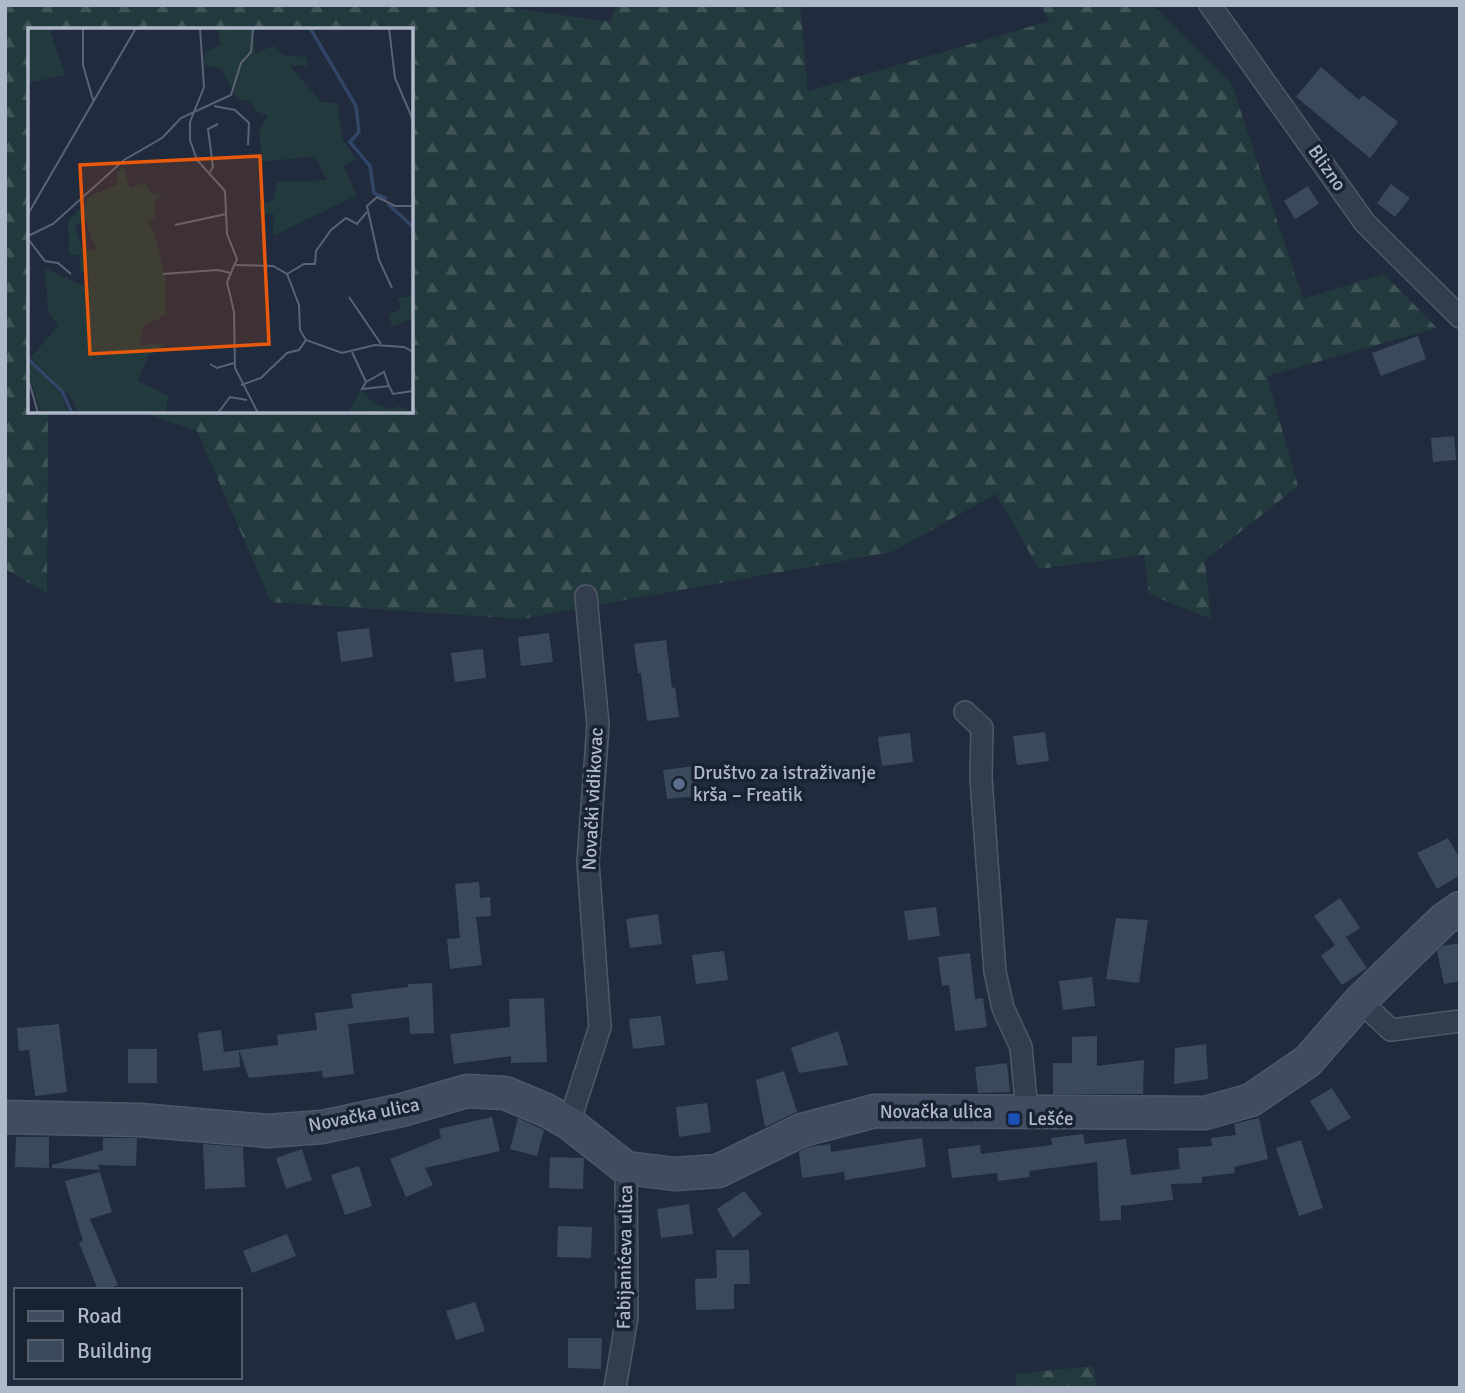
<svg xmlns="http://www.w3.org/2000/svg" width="1465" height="1393" viewBox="0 0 1465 1393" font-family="Signika,sans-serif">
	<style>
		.forest { fill: url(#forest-firs) }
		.building { fill: #3b495d }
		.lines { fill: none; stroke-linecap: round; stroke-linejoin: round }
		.street-casing { stroke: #4f5867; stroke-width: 24 }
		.secondary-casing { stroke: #4f5867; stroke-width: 35 }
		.street { stroke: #343d4d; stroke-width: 21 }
		.secondary { stroke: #414c60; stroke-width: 32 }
		.service-dot { fill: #5c6f8a; stroke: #192231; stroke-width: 2.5 }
		.transit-dot { fill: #1a4fb4; stroke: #192231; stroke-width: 2.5 }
		.labels { text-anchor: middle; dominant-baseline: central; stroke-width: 7; stroke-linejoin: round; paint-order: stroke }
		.street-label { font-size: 19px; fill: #afb8c9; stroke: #192231 }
		.poi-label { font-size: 19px; fill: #afb8c9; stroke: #192231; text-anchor: start }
		.inset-river { fill: none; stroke: #314666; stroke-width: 3.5 }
		.inset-road { fill: none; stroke: #596375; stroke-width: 2 }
		.view { fill: #e8590c; fill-opacity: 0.15; stroke: #e8590c; stroke-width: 3.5 }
		.inset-edge { fill: none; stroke: #afb8c9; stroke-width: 3.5 }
	</style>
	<defs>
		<pattern id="forest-firs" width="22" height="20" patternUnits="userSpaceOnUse" patternTransform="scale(1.75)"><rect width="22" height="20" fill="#223a3d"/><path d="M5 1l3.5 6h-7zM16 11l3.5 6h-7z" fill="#405458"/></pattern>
	</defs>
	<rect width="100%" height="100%" fill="#202b3d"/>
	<g class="forest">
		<polygon points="5,5 506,5 506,7 610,22 617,5 800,5 808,91 1050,21 1040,5 1152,5 1231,82 1303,299 1384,274 1437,328 1267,376 1298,486 1205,560 1211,619 1149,594 1144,555 1039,569 996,494 892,552 521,619 271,602 197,431 138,411 411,411 411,30 30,30 30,411 48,411 47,593 5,569"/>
		<polygon points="1093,1366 1097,1388 1015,1388 1016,1374"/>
	</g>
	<g class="building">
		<polygon points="1321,67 1359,100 1363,95 1398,122 1370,158 1296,97"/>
		<polygon points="1391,184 1410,198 1395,217 1377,203"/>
		<polygon points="1308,186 1319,204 1295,219 1284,201"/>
		<polygon points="1418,336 1426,359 1381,376 1372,353"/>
		<polygon points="1454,436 1456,460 1433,462 1431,438"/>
		<polygon points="369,628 373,657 341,662 337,632"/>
		<polygon points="549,633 553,662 521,666 518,637"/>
		<polygon points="666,640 672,688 675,687 679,717 647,721 641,673 638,673 634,644"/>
		<polygon points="483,649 486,678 455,682 451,653"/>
		<polygon points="1045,732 1049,761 1017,765 1013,736"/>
		<polygon points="910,733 913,762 882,766 878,737"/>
		<polygon points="695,766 699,796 667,799 663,770"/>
		<polygon points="1448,838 1460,859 1460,875 1437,889 1417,853"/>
		<polygon points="479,882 480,898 490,897 491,916 476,917 482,965 450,969 447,939 460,938 455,884"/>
		<polygon points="1340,898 1360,928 1346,937 1367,968 1342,985 1321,956 1335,945 1314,916"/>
		<polygon points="936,907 940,936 908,940 904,911"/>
		<polygon points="658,914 662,944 630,948 626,919"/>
		<polygon points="1116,918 1148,920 1139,983 1106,979"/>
		<polygon points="1460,943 1460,981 1444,984 1437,951 1442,946"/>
		<polygon points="724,951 728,980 696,984 692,955"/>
		<polygon points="970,953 975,999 983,998 987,1027 955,1031 949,985 942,986 938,957"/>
		<polygon points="1092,977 1095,1006 1063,1010 1059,981"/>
		<polygon points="432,983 434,1033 410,1034 409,1017 348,1024 354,1074 323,1078 322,1071 249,1078 239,1050 240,1067 203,1071 198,1033 221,1030 224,1052 278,1045 277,1035 317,1030 315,1013 353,1008 351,994 408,987 408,984"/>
		<polygon points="544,998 547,1062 511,1063 511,1056 454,1064 450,1034 510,1027 509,999"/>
		<polygon points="661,1016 665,1045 633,1049 629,1019"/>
		<polygon points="59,1024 67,1092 35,1096 29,1050 19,1051 17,1028"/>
		<polygon points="838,1031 848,1065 799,1073 791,1048"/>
		<polygon points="1097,1036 1097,1066 1144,1060 1143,1094 1053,1094 1053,1063 1072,1063 1072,1037"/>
		<polygon points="1206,1044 1208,1079 1174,1084 1175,1048"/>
		<rect x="128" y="1049" width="29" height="34"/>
		<polygon points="1007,1063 1010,1092 978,1093 975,1067"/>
		<polygon points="784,1071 797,1112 765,1127 756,1080"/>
		<polygon points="1332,1088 1351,1118 1328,1131 1310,1101"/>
		<polygon points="707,1103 711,1132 679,1137 676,1107"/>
		<polygon points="492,1117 500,1151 425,1168 433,1185 406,1197 390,1159 441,1138 439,1129"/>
		<polygon points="518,1118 544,1130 537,1156 510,1149"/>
		<polygon points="1259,1118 1268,1159 1234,1167 1235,1173 1202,1177 1202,1183 1171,1184 1173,1200 1121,1206 1121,1220 1100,1221 1097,1162 1029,1171 1030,1177 998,1181 997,1173 952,1178 948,1149 980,1145 981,1154 1052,1145 1051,1138 1083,1134 1085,1144 1126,1139 1131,1175 1180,1169 1178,1148 1212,1146 1211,1138 1236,1135 1234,1124"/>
		<polygon points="16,1137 49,1137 49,1168 15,1167"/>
		<polygon points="103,1138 137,1138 136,1166 98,1165 100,1170 52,1168 52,1165 103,1150"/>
		<polygon points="922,1138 926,1167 845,1180 844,1172 802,1178 799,1152 808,1147 830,1144 831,1152"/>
		<polygon points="1301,1140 1323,1208 1299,1216 1276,1148"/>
		<polygon points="203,1144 243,1147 245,1187 205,1189"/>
		<polygon points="302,1149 312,1180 286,1189 276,1158"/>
		<polygon points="550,1157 584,1158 583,1189 549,1188"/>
		<polygon points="359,1166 372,1206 345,1215 331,1175"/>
		<polygon points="100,1172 112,1212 90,1219 118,1285 106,1290 98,1290 79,1243 83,1241 65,1181"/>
		<polygon points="744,1191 762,1214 733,1238 717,1209"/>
		<polygon points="689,1204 693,1234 661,1238 657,1209"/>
		<polygon points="558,1226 592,1227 591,1258 557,1257"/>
		<polygon points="287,1234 296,1256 252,1273 243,1251"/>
		<polygon points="716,1250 749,1250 750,1284 734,1284 734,1309 696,1310 695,1279 717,1278"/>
		<polygon points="475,1302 485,1331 456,1340 446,1311"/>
		<polygon points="568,1338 602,1338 601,1369 568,1368"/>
	</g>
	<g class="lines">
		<defs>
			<g id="street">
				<polyline points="1210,5 1365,223 1460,317"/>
				<polyline points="965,712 982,728 981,778 995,972 1003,1008 1021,1047 1027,1112"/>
				<polyline points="1360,1001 1391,1030 1460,1021"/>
				<polyline points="569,1123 600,1027 588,862 598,725 586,596"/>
				<polyline points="615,1388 627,1317 626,1168"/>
			</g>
			<polyline id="secondary" points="5,1117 140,1120 268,1131 322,1127 402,1110 467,1091 505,1093 546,1110 569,1123 626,1168 675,1174 718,1171 802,1130 875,1111 1205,1113 1251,1100 1308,1061 1360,1001 1443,920 1460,908"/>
		</defs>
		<use href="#street" class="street-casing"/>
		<use href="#secondary" class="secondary-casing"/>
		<use href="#street" class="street"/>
		<use href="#secondary" class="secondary"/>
	</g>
	<circle class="service-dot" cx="679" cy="784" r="7"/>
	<rect class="transit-dot" x="1007" y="1112" width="14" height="14" rx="3.5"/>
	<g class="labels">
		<g class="street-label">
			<text transform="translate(1327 168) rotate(55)">Blizno</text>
			<text transform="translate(593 799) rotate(-87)">Novački vidikovac</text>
			<text x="936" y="1112">Novačka ulica</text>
			<text transform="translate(364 1115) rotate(-11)">Novačka ulica</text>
			<text transform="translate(625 1257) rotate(-89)">Fabijanićeva ulica</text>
		</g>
		<g class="poi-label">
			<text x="693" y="773">Društvo za istraživanje<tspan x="693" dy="22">krša – Freatik</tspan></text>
			<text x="1028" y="1119">Lešće</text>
		</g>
	</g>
	<g transform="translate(28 28)">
		<rect width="385" height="385" fill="#202b3d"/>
		<path d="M 3,335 L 32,363 L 40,385 L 13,385 L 0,344 Z" fill="#223a3d"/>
		<path d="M 0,0 L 21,0 L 37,47 L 0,55 ZM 190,0 L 225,0 L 227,25 L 246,18 L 255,27 L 279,29 L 280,38 L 261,37 L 293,74 L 309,75 L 315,112 L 328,131 L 315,138 L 329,167 L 245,208 L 246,186 L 232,186 L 231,176 L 245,173 L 249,154 L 298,152 L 287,128 L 234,134 L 231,103 L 240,88 L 228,83 L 222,73 L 210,72 L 192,40 L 175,37 L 177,24 L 193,17 ZM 95,139 L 102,160 L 116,155 L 126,167 L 134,166 L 126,175 L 128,188 L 119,194 L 127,207 L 138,255 L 138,287 L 116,298 L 111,317 L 138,316 L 120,328 L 110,353 L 140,368 L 138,385 L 49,385 L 45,372 L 3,329 L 30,298 L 20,284 L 17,240 L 60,260 L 61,247 L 53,244 L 51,227 L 41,226 L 40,194 L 64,167 L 91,156 L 88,146 ZM 57,191 L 68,221 L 55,223 L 47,199 ZM 385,267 L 385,290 L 364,299 L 361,287 L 373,281 L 369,271 ZM 333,362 L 345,375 L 362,381 L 372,378 L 385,385 L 320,385 Z" fill="#223a3d" fill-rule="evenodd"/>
		<path class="inset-river" d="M 282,0 L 328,78 L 331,104 L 322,114 L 342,138 L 346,165 L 359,171M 360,176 L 385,199M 0,331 L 34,363 L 44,385"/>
		<path class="inset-road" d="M 55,0 L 55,37 L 65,72M 172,0 L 176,59 L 162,94 L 162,112 L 169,132 L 197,163 L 199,206 L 209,231 L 199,254 L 206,284 L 207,340 L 230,385M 361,0 L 367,50 L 385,92M 186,78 L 207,82 L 221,95 L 220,117M 182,144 L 185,139 L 180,101 L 190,96M 0,186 L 108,0M 147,197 L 198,186M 0,208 L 25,196 L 96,132 L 134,110 L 153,90 L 203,67 L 213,35 L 223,24 L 225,0M 0,211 L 17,233 L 30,235 L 43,246M 208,237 L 245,238 L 259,246 L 271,277 L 272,302 L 278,312 L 314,325 L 347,317 L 376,319 L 385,324M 135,246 L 190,242 L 203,245M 259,246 L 276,236 L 287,236 L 288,223 L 303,202 L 318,190 L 329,196 L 339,184M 364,260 L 351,232 L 339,178 L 349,169 L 367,178 L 385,178M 321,269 L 353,316M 324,324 L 338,354 L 334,361 L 361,358 L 365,366 L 385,363M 182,336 L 189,340 L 206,335M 0,350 L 10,385M 338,354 L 356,344 L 361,358M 213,357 L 233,350 L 259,325 L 271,322 L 278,312M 190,385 L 202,369 L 219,372"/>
		<path class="view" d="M 232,128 L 241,316 L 62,326 L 52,137 Z"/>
		<rect width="385" height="385" class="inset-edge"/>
	</g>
	<rect width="1465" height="1393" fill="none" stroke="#afb8c9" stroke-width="14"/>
	<rect x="14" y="1288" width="228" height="91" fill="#192231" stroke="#555e6e" stroke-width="2"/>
	<rect x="28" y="1311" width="35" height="10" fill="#414c60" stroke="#555e6e" stroke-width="2"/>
	<text x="77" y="1323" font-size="21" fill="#afb8c9">Road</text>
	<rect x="28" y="1340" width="35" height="21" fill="#3b495d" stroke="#555e6e" stroke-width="2"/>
	<text x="77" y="1358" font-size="21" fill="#afb8c9">Building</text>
</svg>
